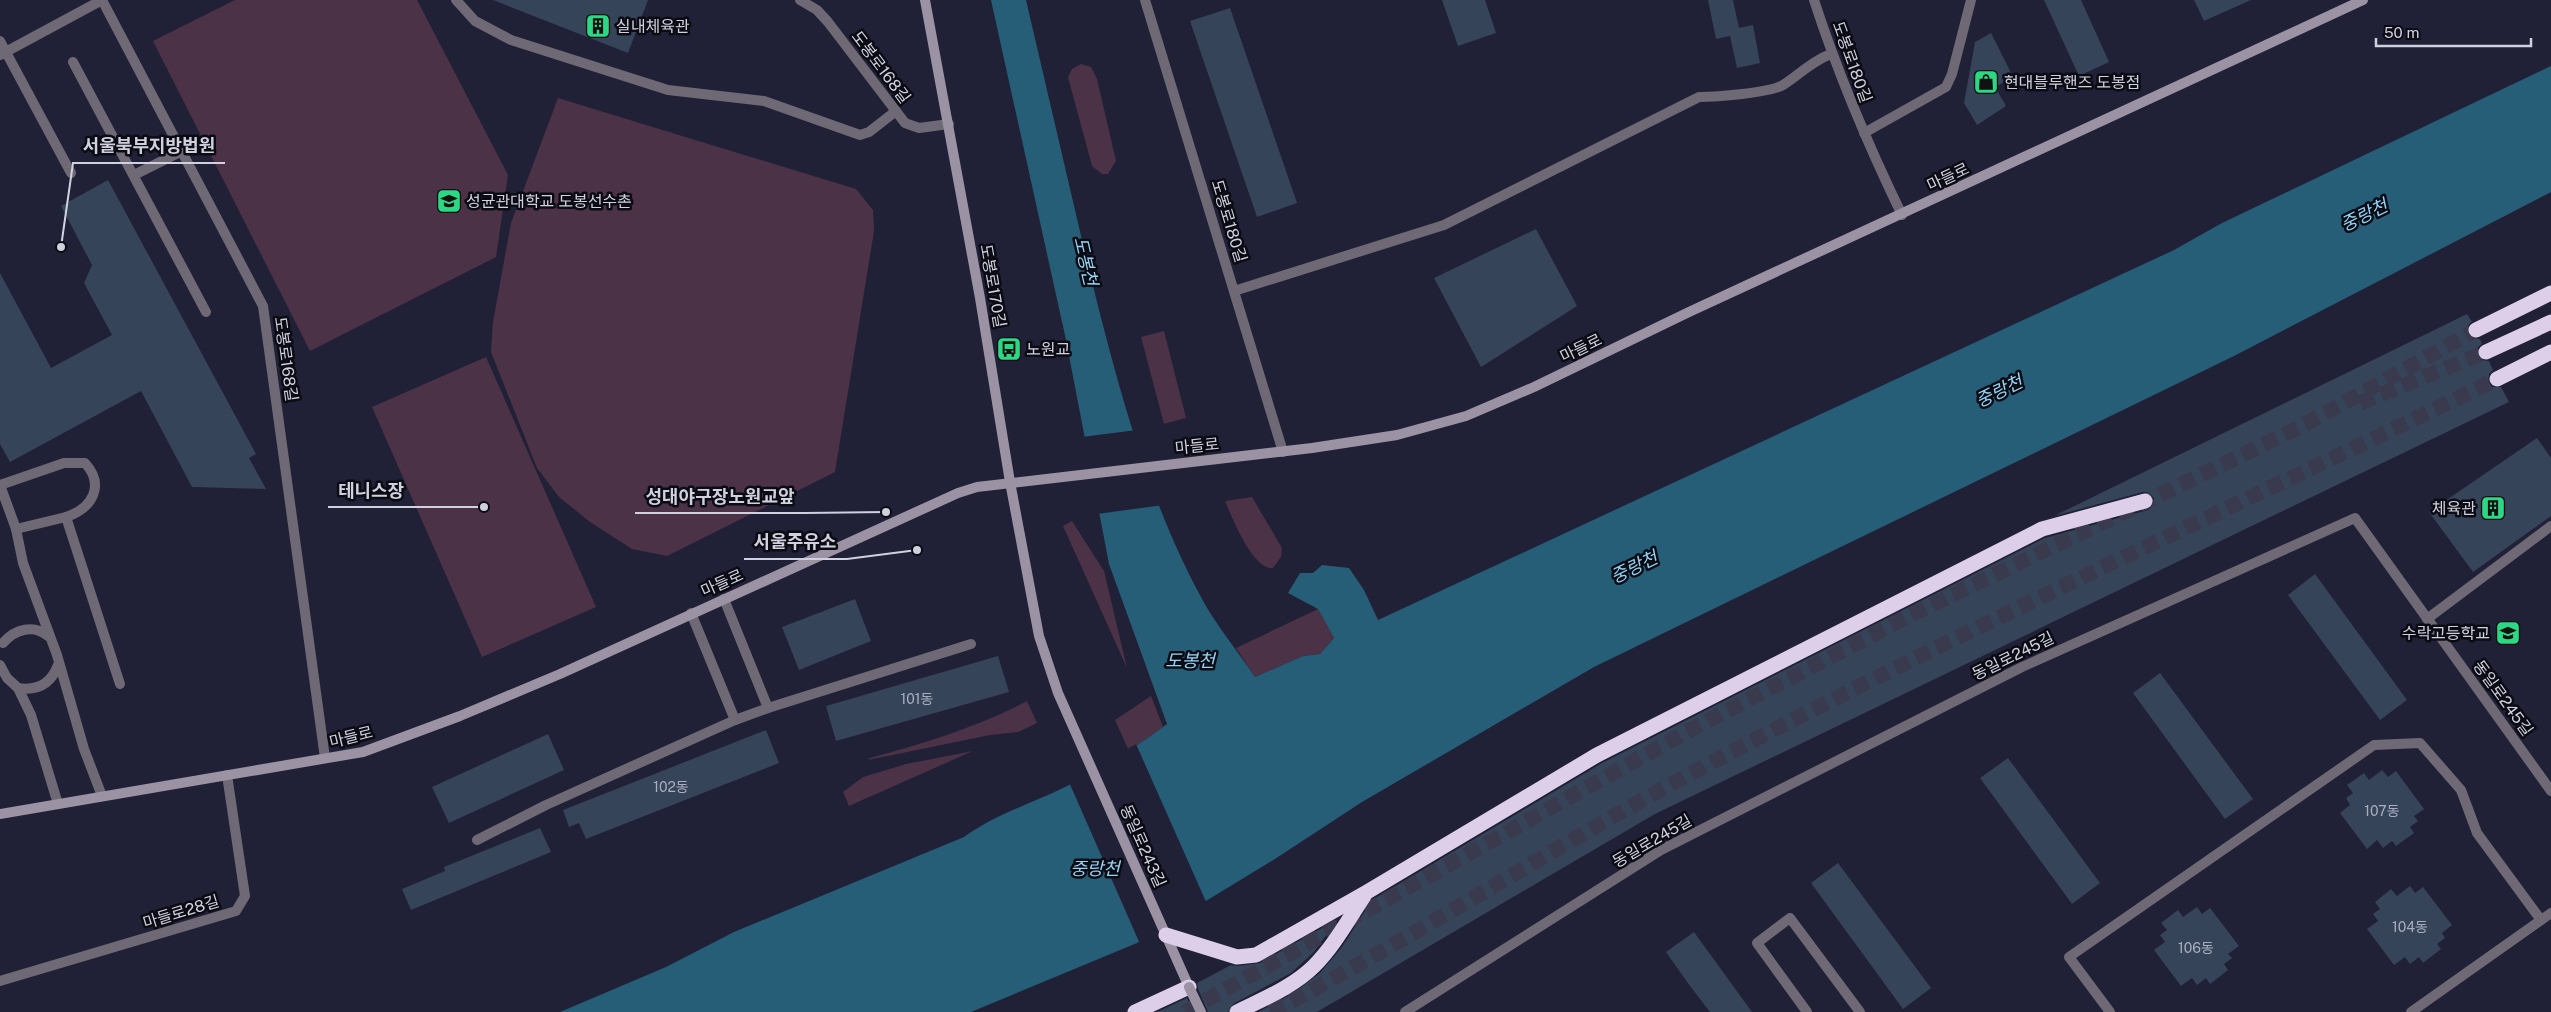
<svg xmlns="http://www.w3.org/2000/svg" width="2551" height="1012" viewBox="0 0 2551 1012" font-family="'Public Sans','Noto Sans KR',sans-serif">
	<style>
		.green { fill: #4b3246 }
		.water { fill: #265d77 }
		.pier { fill: #202036 }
		.building { fill: #354459 }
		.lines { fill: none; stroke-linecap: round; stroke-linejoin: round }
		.highway-tunnel { stroke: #3a3a4f; stroke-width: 15; stroke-dasharray: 15 8; stroke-linecap: butt }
		.lane { stroke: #6f6975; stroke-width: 10 }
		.street { stroke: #6f6975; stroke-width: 10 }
		.secondary { stroke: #9b92a4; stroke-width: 10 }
		.highway { stroke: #ddceea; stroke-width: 15 }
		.secondary-bridge { stroke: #9b92a4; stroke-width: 10 }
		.labels { text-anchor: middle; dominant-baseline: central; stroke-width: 5; stroke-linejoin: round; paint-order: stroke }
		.number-label { font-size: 14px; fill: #a9adbe }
		.poi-label { font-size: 16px; fill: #d0d0df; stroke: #0b0b14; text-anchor: start }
		.street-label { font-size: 16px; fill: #d0d0df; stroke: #0b0b14 }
		.water-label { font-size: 18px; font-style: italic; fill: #93d4f6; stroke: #0b0b14 }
		.leader { fill: none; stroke: #d0d0df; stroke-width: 2 }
		.callout-dot { fill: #d0d0df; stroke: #0b0b14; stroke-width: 2 }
		.callout-label { font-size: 18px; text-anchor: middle; font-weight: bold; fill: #d0d0df; stroke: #0b0b14; stroke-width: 5; stroke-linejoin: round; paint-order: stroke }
	</style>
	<rect width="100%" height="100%" fill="#202036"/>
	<g class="green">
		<polygon points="235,0 417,0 508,175 496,257 310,351 153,41"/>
		<polygon points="1081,64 1091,67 1097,79 1116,161 1108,174 1102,174 1092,166 1068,77 1072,69"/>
		<polygon points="558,98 856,189 873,210 874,231 835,472 667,556 632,549 590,522 559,497 537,468 491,352 493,322 511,223"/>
		<polygon points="1164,331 1186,418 1164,424 1141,337"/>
		<polygon points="486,357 596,607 482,657 372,407"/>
		<path d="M 1252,497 L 1282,548 L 1281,557 L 1273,568 C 1253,571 1232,517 1225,501 Z"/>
		<polygon points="1072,521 1104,571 1127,668 1063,526"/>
		<polygon points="1318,609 1334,638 1320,654 1303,656 1255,677 1236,648"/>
		<polygon points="1151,696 1163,727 1129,751 1115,720"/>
		<path d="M 1027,701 L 1037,723 L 1018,732 L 990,735 L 868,760 L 870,758 C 924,743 978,727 1027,701 Z"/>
		<polygon points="973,751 849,806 843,792 863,777 906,764"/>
	</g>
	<path class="water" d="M 991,0 L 1026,0 C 1046,86 1066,171 1086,257 C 1114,372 1147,502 1206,606 C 1220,630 1239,653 1255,677 L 1303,656 L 1320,654 L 1334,638 L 1318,609 L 1288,593 L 1300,573 L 1313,573 L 1322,565 L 1349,568 L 1364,590 L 1378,620 L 2174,250 L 2222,223 L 2551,66 L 2551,192 L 2234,356 L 1594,667 L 1362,802 L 1278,857 L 1137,943 L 971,1012 L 560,1012 L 666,967 L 734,932 L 964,837 C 994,815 1030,804 1063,788 C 1099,770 1135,748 1167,724 L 1109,564 L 1066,340 Z"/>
	<g class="pier">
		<polygon points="1137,430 1163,505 1097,514 1082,437"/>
		<polygon points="1136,744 1207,904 1140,944 1069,782"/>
	</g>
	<g class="building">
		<polygon points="493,0 648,0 628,53"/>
		<polygon points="1442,0 1485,0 1496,33 1458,46"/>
		<polygon points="1708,0 1733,0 1739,28 1753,25 1760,63 1737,68 1730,36 1716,39"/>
		<polygon points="2044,0 2081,0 2109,62 2079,76"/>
		<polygon points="2194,0 2251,0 2204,21"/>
		<polygon points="1230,8 1297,203 1257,217 1190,21"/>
		<polygon points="1991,33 2013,77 1995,87 2006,106 1977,125 1964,103 1975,42"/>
		<polygon points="108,180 256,454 249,458 266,489 192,487 141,391 10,462 0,444 0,273 51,368 112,335 84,283 92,265 61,206"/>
		<polygon points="1536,229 1577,306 1481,367 1434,278"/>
		<polygon points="2467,314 2472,322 2468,325 2467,334 2471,338 2480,339 2482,344 2478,347 2477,355 2481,360 2489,361 2493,370 2489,374 2488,383 2492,387 2501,387 2509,402 1655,814 1317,1012 1258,1012 1292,994 1320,973 1342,947 1372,900 1602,763 2045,538 2148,510 2154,504 2154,498 2148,492 2143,492 2054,516"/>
		<polygon points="2537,438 2551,458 2551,516 2473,572 2429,512"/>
		<polygon points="2315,574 2407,700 2380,720 2288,595"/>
		<polygon points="855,599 871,641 799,670 782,627"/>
		<polygon points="998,656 1009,692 836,741 826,706"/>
		<polygon points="2160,673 2253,799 2225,819 2133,693"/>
		<polygon points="766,730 779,763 586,839 579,823 569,827 563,810"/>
		<polygon points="548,734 564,770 449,823 432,787"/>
		<polygon points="2008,758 2100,883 2072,904 1980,778"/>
		<polygon points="2382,770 2388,777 2396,771 2424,809 2414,816 2418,821 2410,827 2414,833 2396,846 2392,841 2383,848 2377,840 2367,849 2340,813 2350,805 2346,798 2353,793 2347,785 2364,773 2369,780"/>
		<polygon points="540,828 551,852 411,910 402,889 445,871 444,867"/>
		<polygon points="1838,863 1931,988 1903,1009 1811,883"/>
		<polygon points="2410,886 2415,893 2423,887 2452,925 2442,933 2445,938 2437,944 2441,949 2423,963 2419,957 2410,964 2405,957 2394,965 2367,929 2378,921 2373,914 2380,909 2375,902 2391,889 2397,896"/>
		<polygon points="2197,907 2202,914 2210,908 2239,946 2228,954 2232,958 2224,964 2228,970 2210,984 2206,978 2197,985 2192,978 2181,986 2154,950 2165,942 2160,935 2167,930 2161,923 2178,910 2183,917"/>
		<polygon points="1338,919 1314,952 1291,973 1233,1004 1228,1012 1208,1012 1198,989 1197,983 1231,965 1238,966 1260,963"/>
		<polygon points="1694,932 1752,1012 1710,1012 1690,986 1666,952"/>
		<polygon points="1187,998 1193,1012 1157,1012"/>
	</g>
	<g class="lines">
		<g class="highway-tunnel">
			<polyline points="2360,403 2486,352"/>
			<polyline points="1185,1012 1688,731 1913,614 2298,428 2476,330"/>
			<path d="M 1271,1012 C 1424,932 1570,836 1724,756 C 1977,622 2239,505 2497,379"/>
		</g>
		<g class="lane">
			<polyline points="456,0 475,21 511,40 668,90 764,101 860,135 869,132 896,111"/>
			<polyline points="0,41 71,173"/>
			<polyline points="0,55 102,0"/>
			<polyline points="73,62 206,312"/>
			<polyline points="134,175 182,151"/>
			<path d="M 1234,291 L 1444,225 L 1699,97 C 1715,97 1770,93 1783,85 C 1800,74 1812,61 1831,54"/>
			<polyline points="0,485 16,529 23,563 57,655 84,749 102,796"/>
			<path d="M 0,485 L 64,463 L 85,463 C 105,485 93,508 66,517"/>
			<polyline points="16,529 66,517 120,684"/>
			<polyline points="724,599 768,708 971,644"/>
			<polyline points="691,613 735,720 768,708"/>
			<polyline points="2427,619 2551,526"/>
			<path d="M 3,643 C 15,629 34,624 48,636"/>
			<polyline points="0,665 7,678 18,688 31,715 58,804"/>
			<path d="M 18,688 C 37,691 51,684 58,665"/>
			<polyline points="477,840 546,805 735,720"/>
			<polyline points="1807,1012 1757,943 1790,918 1860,1012"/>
		</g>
		<g class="street">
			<polyline points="102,0 263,306 325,758"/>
			<polyline points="800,0 817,10 828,22 905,123 919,128 949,124"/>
			<polyline points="1145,0 1283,452"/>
			<path d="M 1814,0 C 1838,74 1868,145 1902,215"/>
			<polyline points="1864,133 1946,87 1952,74 1971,0"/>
			<polyline points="0,981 236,911 245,896 227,775"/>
			<polyline points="1405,1012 1661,850 2022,667 2355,518 2551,791"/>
			<polyline points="2110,1012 2069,957 2374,745 2420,743 2461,790 2477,833 2541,920"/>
			<polyline points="2411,1012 2551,913"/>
		</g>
		<g class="secondary">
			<polyline points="925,0 980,298 1010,482 1039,636 1058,693 1189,987"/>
			<polyline points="0,814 363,752 460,716 560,674 958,493 977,487 1312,448 1397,435 1466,416 1534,387 1689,312 2363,0"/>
		</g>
		<g class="highway">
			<polyline points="2476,330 2551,293"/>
			<polyline points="2486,352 2551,322"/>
			<polyline points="2497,379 2551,352"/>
			<polyline points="1166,935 1237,957 1256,955 1367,892 1597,755 2042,529 2145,501"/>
			<polyline points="1135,1012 1189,987"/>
			<path d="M 1237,1012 C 1263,999 1293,987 1314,966 C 1334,946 1348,920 1364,896"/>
		</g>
		<polyline class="secondary-bridge" points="1189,987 1201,1012"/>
	</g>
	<defs>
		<symbol id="building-square" viewBox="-11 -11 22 22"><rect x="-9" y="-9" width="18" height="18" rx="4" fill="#2dd884" stroke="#0b0b14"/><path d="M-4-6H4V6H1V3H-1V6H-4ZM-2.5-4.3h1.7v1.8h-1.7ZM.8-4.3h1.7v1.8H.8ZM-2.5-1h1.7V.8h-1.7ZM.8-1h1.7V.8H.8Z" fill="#111"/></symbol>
		<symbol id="shop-square" viewBox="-11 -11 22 22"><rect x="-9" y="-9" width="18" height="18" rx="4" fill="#2dd884" stroke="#0b0b14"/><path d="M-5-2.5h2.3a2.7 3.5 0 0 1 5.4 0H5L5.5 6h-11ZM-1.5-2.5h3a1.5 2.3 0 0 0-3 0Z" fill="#111"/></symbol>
		<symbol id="university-square" viewBox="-11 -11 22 22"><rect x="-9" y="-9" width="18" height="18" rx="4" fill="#2dd884" stroke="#0b0b14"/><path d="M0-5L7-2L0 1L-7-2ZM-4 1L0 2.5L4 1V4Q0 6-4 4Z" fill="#111"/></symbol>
		<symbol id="bus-square" viewBox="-11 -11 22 22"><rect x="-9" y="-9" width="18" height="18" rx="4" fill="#2dd884" stroke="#0b0b14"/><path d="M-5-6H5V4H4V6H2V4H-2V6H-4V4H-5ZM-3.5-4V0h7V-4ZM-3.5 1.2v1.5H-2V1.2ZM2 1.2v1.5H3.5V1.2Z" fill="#111"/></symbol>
		<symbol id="school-square" viewBox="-11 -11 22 22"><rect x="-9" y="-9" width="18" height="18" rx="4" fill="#2dd884" stroke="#0b0b14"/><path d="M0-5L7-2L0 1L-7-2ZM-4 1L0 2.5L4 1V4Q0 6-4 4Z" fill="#111"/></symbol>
	</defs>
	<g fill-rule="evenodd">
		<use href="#building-square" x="584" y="12" width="28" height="28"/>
		<use href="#shop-square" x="1972" y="68" width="28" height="28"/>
		<use href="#university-square" x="435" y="187" width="28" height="28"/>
		<use href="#bus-square" x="995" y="335" width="28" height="28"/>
		<use href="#building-square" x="2479" y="494" width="28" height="28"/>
		<use href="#school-square" x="2494" y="619" width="28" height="28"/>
	</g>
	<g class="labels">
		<g class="number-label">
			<text x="917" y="699">101동</text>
			<text x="671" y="787">102동</text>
			<text x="2382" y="811">107동</text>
			<text x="2410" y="927">104동</text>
			<text x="2196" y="948">106동</text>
		</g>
		<g class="poi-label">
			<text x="616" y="26">실내체육관</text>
			<text x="2004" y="82">현대블루핸즈 도봉점</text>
			<text x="466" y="201">성균관대학교 도봉선수촌</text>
			<text x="1026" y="349">노원교</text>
			<text x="2476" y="508" text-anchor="end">체육관</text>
			<text x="2490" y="633" text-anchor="end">수락고등학교</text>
		</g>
		<g class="street-label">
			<text transform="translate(1852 62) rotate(70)">도봉로180길</text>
			<text transform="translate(881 67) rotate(53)">도봉로168길</text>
			<text transform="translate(1948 177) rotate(-25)">마들로</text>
			<text transform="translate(1229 221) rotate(73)">도봉로180길</text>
			<text transform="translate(993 286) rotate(80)">도봉로170길</text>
			<text transform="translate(1581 348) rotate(-26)">마들로</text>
			<text transform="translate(286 359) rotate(82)">도봉로168길</text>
			<text transform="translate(1197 446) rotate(-6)">마들로</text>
			<text transform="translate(722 583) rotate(-24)">마들로</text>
			<text transform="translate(2013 656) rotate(-26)">동일로245길</text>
			<text transform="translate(2503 698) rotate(54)">동일로245길</text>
			<text transform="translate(351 737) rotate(-14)">마들로</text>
			<text transform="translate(1652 841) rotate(-30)">동일로245길</text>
			<text transform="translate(1143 846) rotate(66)">동일로243길</text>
			<text transform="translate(181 912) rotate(-17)">마들로28길</text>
		</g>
		<g class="water-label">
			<text transform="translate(2364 215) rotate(-26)">중랑천</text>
			<text transform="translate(1086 261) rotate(77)">도봉천</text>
			<text transform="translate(1999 391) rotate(-26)">중랑천</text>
			<text transform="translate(1634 567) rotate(-26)">중랑천</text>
			<text x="1190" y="660">도봉천</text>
			<text x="1095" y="868">중랑천</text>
		</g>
	</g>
	<path class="leader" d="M61 247L73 163H225M484 507L414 507H328M886 512L805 513H635M917 550L847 559H744"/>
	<g class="callout-dot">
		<circle cx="61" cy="247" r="5"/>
		<circle cx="484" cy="507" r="5"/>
		<circle cx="886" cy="512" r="5"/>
		<circle cx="917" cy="550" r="5"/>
	</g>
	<g class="callout-label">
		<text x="149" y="152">서울북부지방법원</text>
		<text x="371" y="497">테니스장</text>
		<text x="720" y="503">성대야구장노원교앞</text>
		<text x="795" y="548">서울주유소</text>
	</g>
	<path d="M2376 38v8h155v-8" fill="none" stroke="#d0d0df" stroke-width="2.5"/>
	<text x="2384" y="38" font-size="15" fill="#d0d0df" stroke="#0b0b14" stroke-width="4" paint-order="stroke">50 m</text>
</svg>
